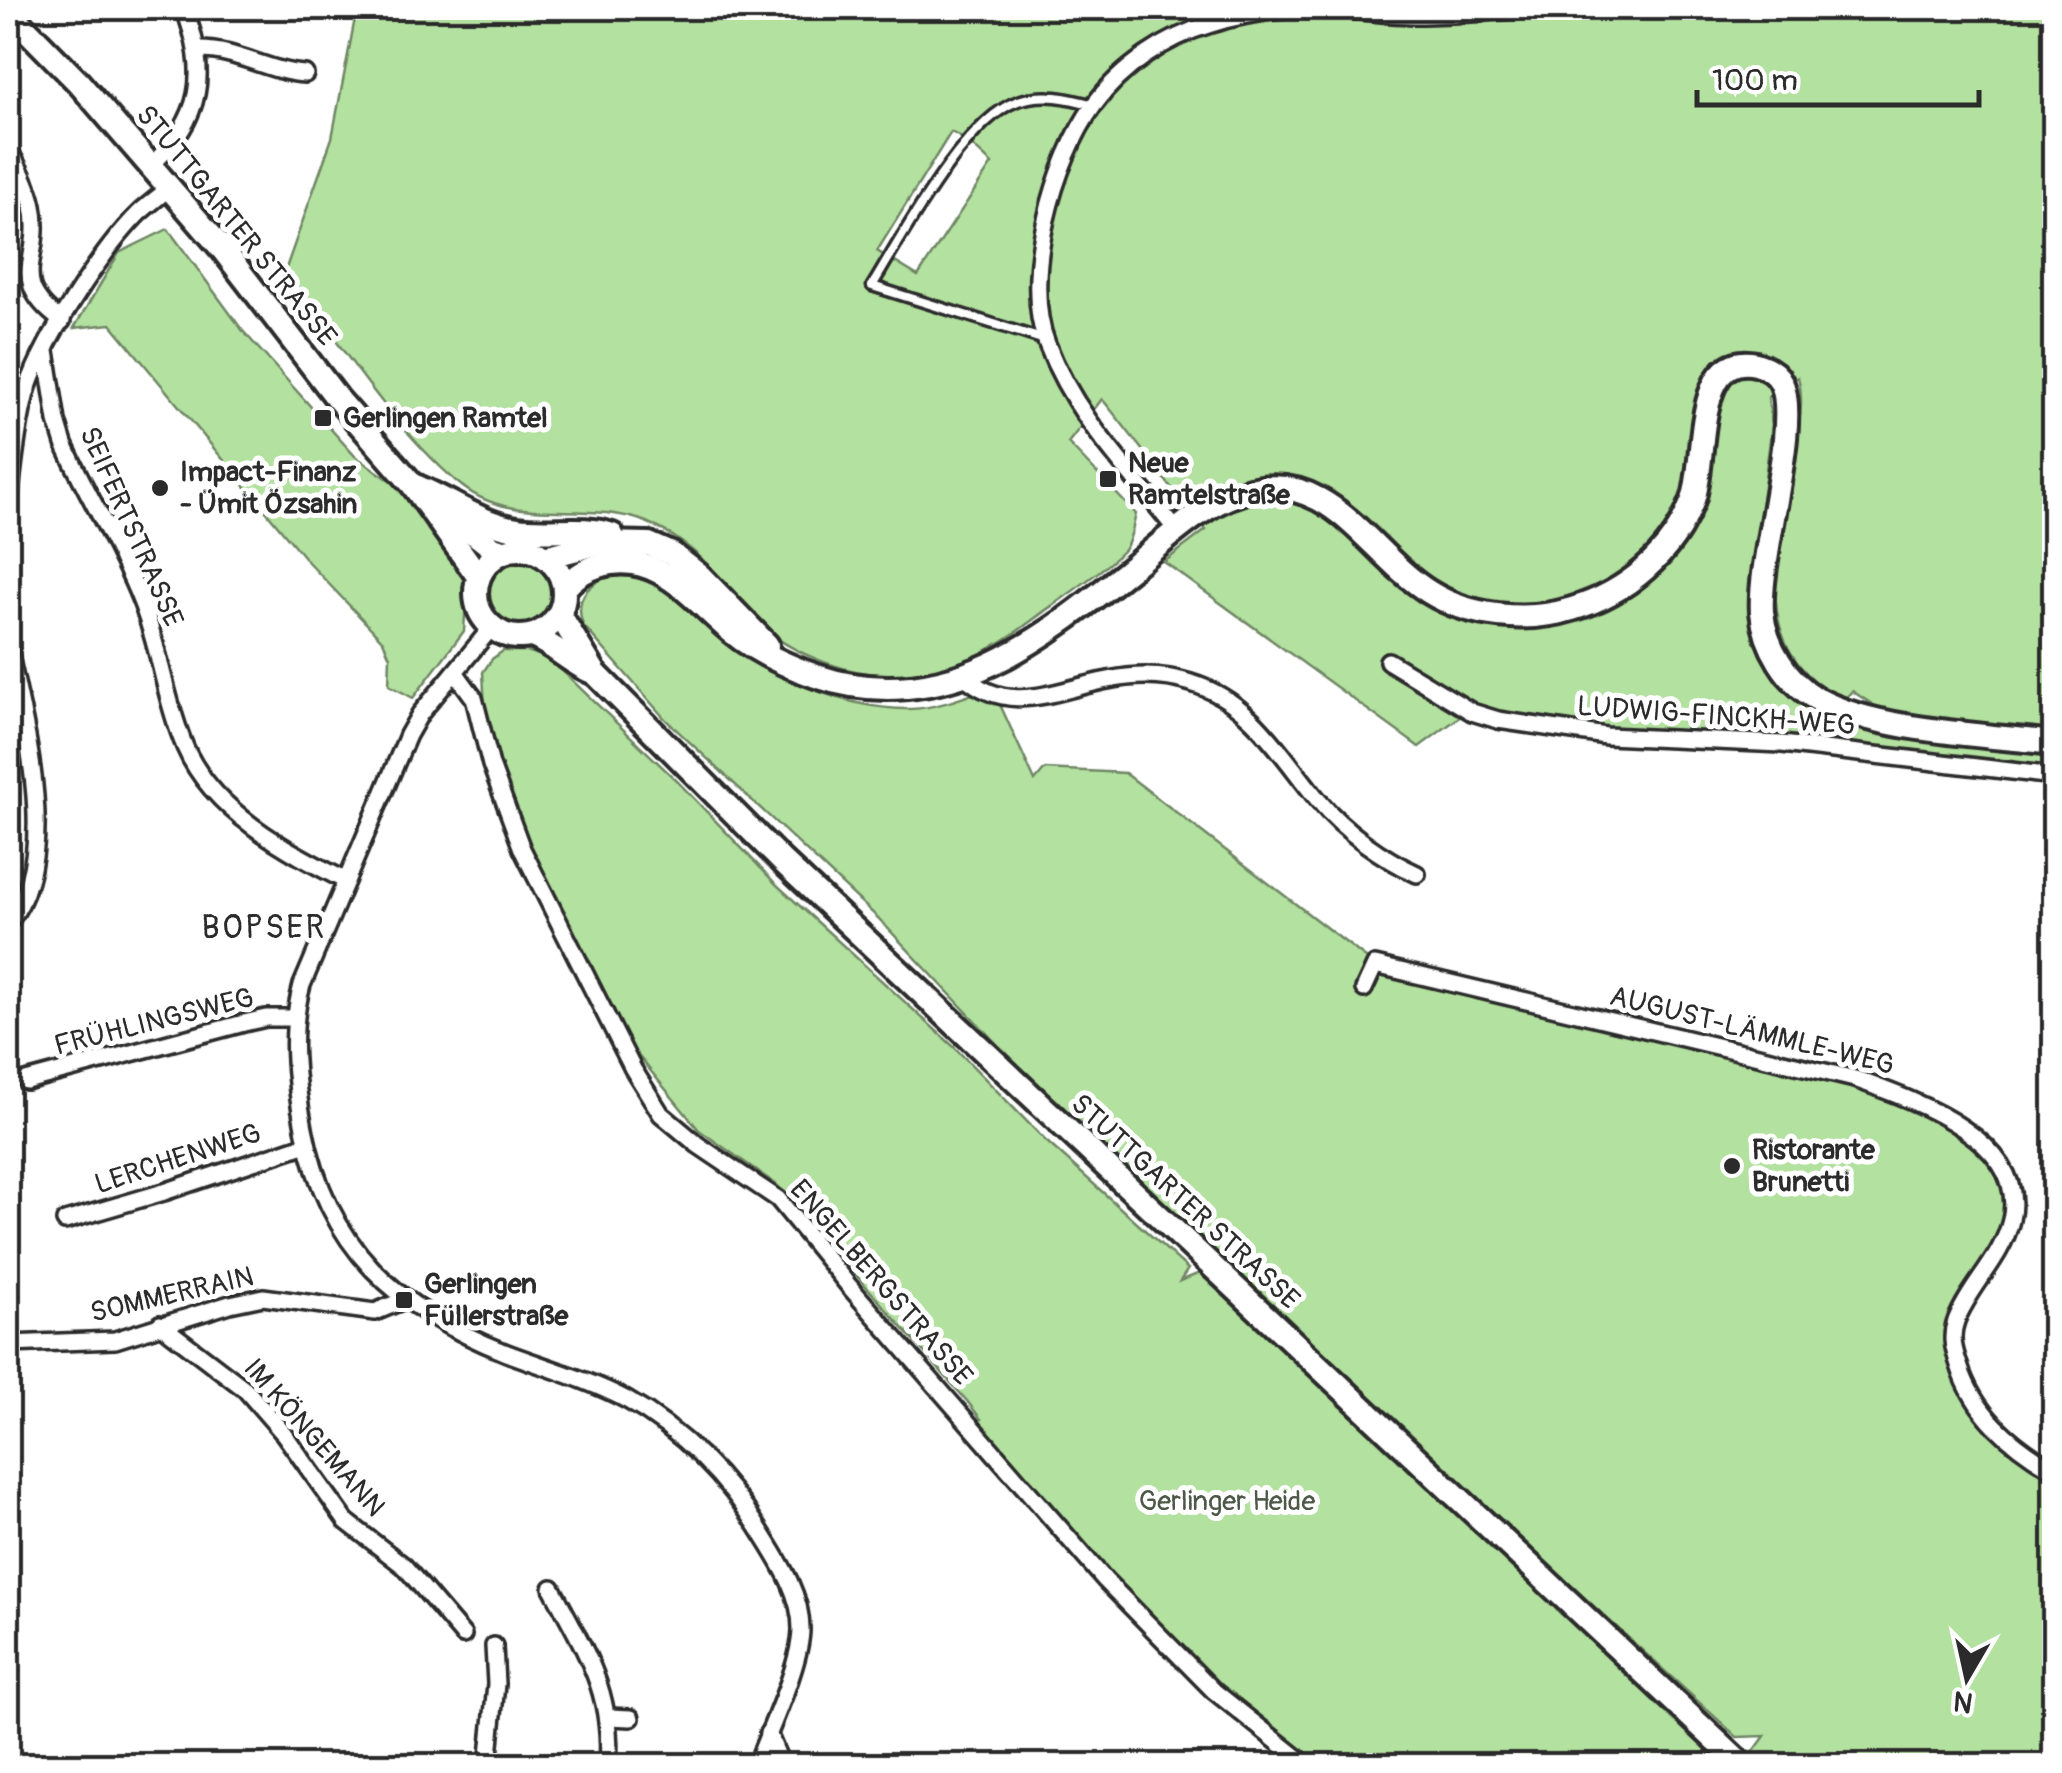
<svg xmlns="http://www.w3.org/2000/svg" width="2062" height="1773" viewBox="0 0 2062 1773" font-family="Pangolin,sans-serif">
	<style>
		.green { fill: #b3e19f; stroke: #6f8665; stroke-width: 2.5; fill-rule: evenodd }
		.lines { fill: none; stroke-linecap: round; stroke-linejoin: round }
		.service-casing { stroke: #2b2b2b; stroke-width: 15 }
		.minor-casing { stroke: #2b2b2b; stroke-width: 22 }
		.secondary-casing { stroke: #2b2b2b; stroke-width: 30 }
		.service { stroke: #fff; stroke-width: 8 }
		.minor { stroke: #fff; stroke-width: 15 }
		.secondary { stroke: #fff; stroke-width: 22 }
		.poi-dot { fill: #2b2b2b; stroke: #fff; stroke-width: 4 }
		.labels { text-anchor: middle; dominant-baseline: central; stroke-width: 10; stroke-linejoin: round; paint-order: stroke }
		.street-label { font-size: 28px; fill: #2b2b2b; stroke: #fff }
		.poi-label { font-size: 28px; font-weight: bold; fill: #2b2b2b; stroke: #fff; text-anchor: start }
		.park-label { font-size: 28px; fill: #4d5848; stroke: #fff }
		.quarter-label { font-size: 32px; letter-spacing: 2.5px; fill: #2b2b2b; stroke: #fff }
	</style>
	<rect width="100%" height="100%" fill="#fff"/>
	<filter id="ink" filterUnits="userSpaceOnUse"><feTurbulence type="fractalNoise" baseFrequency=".01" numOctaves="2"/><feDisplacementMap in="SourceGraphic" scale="20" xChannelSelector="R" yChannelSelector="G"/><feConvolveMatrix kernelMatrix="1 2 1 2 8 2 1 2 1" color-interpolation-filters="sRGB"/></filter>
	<g filter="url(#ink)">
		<g class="green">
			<path d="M 357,8 L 2054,8 L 2054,734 L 1895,713 L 1878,708 L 1852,691 L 1845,699 C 1741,653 1780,541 1794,453 C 1798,428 1805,402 1798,377 L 1768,397 L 1772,425 L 1749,599 L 1753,639 L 1776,682 L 1803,705 L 1821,716 L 1845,724 L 2054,752 L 2054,770 L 1747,732 L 1603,730 L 1473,707 L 1419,747 L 1164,562 L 1206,530 C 1169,488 1138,442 1102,399 L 1068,443 L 1136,514 C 1133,525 1131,542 1124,550 C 1104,571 1059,600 1034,619 C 1005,641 969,664 934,671 C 862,687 782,655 735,602 C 726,592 721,580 713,571 C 697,551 670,532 646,522 C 584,498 512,530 457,482 C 391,425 338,341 285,271 L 332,138 ZM 951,132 L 967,141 L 992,164 L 918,276 L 877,251 Z"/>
			<polygon points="168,229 243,331 355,456 398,486 454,553 464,571 467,584 464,631 413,698 389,685 390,657 383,641 308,562 111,324 74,328 119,253"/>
			<circle cx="519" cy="594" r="32"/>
			<path d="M 620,573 C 662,577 684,607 715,633 C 765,675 845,710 911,709 C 938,708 967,696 992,687 L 1035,781 L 1045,769 L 1125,773 L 1375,965 L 1855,1079 L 1946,1117 L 2012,1181 L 2011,1219 L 1952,1344 L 1981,1412 L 2054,1470 L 2054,1765 L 1758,1765 L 1749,1758 L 1765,1736 L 1737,1737 L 1115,1169 L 878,918 L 666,720 L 583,625 C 572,595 593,579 620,573 Z"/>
			<polygon points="503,651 527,651 550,659 677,781 777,885 953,1046 1046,1141 1188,1269 1180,1281 1200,1273 1725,1765 1324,1765 1311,1757 1273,1740 1214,1691 975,1424 981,1419 967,1401 777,1185 699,1130 636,1053 543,883 510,798 485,710 483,672 492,659"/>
		</g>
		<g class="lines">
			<defs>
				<path id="service" d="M 1045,340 L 872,286 C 902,237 965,119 1018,101 C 1044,92 1068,98 1094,105"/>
				<g id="minor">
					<path d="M 198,50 C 236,49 268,72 305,74"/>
					<path d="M 8,148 C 18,166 29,186 33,206 C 44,260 5,280 62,321"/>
					<path d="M 150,166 C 203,119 209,72 184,8"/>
					<path d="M 46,351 L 57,421 L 64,444 C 88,497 120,547 141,601 C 160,648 165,700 185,747 C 213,812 286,850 346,881"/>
					<path d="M 8,513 C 12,475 16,434 25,397 C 38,347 102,250 139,213 C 149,204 160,196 169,188"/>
					<path d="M 1177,531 C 1129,470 1075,417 1047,344 C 1021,278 1054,160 1094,105 C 1121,67 1167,37 1211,24 C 1236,16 1268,11 1294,9 C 1336,5 1380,16 1423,15 C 1458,14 1495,12 1529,8"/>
					<path d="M 492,627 L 420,714 L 408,735 L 302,985 C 289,1032 295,1081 304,1128 C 327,1248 397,1310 507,1353 C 547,1368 589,1380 627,1400 C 682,1431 728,1478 761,1532 C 779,1561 801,1593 801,1629 C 801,1664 769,1730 756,1766"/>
					<path d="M 8,645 C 23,722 63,855 8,923"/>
					<polyline points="1388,661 1472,712 1498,720 1606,736 1782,744 2054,776"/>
					<polyline points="455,672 474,698 491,765 522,849 633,1069 661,1114 698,1145 778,1199 849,1286 1105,1580 1214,1691 1308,1766"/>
					<path d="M 963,675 C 1009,717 1055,690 1108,680 C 1137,674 1164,674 1191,683 C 1252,701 1281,756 1319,801 C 1344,831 1382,858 1417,874"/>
					<path d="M 1364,989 L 1375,965 L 1855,1079 C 1913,1100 2029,1140 2011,1220 C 2002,1259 1970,1285 1956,1321 C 1950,1337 1954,1350 1959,1365 C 1974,1414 2011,1445 2054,1470"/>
					<polyline points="26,1081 244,1023 266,1018 295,1018"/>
					<polyline points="65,1221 164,1192 307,1144"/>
					<polyline points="160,1324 245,1389 284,1434 346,1521 404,1566 463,1635"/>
					<polyline points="8,1344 115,1340 230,1304 263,1297 375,1312 404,1300"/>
					<path d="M 552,1588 C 584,1649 614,1693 608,1766"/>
					<polyline points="608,1717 631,1718"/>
					<polyline points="768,1733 782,1766"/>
					<polyline points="488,1766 496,1684 494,1646"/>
				</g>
				<g id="secondary">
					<polyline points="8,11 79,83 224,251 337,398 413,485 478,576"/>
					<path d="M 415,486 C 448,499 481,524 517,529 C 549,534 582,525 612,535"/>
					<polyline points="443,509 493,548 504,551"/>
					<circle cx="520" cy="593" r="44"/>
					<polyline points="546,557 600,543 649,544 672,554 700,576 767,645"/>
					<path d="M 564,589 C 574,577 583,571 598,566 C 657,548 692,599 732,632 C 755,651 787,666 816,676 C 875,696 935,690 991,664 C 1042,640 1087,604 1130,569 C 1165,541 1200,505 1243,492 C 1330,466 1368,554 1429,592 C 1469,617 1527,623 1572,609 C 1626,593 1673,554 1693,500 C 1707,463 1692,350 1756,364 C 1766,367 1776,372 1781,382 C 1801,421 1758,558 1762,612 C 1765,646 1787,682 1817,699 C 1875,731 1986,735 2054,743"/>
					<polyline points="560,615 595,673 782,861 1743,1766"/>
					<path d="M 532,636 C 555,645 572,665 595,673"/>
				</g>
			</defs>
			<use href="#service" class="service-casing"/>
			<use href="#minor" class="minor-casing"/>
			<use href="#secondary" class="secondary-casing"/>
			<use href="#service" class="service"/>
			<use href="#minor" class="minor"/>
			<use href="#secondary" class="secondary"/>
		</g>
	</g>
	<g class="poi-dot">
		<rect x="313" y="408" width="20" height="20" rx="5"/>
		<rect x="1098" y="469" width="20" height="20" rx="5"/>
		<circle cx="160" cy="488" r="10"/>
		<circle cx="1732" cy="1166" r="10"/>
		<rect x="394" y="1290" width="20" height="20" rx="5"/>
	</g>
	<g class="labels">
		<g class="street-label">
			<text transform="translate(236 226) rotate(51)">STUTTGARTER STRASSE</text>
			<text transform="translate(131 527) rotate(66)">SEIFERTSTRASSE</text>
			<text transform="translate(1716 716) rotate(4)">LUDWIG-FINCKH-WEG</text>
			<text transform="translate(154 1022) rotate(-14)">FRÜHLINGSWEG</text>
			<text transform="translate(1752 1031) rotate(14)">AUGUST-LÄMMLE-WEG</text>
			<text transform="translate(178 1159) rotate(-18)">LERCHENWEG</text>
			<text transform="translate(1185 1202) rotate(43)">STUTTGARTER STRASSE</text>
			<text transform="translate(881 1283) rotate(49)">ENGELBERGSTRASSE</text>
			<text transform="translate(172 1295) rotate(-13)">SOMMERRAIN</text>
			<text transform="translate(314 1438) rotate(49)">IM KÖNGEMANN</text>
		</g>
		<g class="poi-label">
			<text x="343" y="418">Gerlingen Ramtel</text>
			<text x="1128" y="463">Neue<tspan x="1128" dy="32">Ramtelstraße</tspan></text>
			<text x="180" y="472">Impact-Finanz<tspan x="180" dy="32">- Ümit Özsahin</tspan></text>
			<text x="1752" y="1150">Ristorante<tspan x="1752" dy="32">Brunetti</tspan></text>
			<text x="424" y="1284">Gerlingen<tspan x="424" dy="32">Füllerstraße</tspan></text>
		</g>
		<g class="park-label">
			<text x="1227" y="1501">Gerlinger Heide</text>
		</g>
		<g class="quarter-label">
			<text x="264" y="928">BOPSER</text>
		</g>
	</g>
	<rect width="2062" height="1773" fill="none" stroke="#fff" stroke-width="40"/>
	<rect x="20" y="20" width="2022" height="1733" fill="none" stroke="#2b2b2b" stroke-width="4" filter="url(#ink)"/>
	<g transform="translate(1967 1678) rotate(189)" stroke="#ffffff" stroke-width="8" paint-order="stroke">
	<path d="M0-8L18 38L0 25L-18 38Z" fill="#2b2b2b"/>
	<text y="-15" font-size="28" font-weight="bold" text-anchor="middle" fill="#2b2b2b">N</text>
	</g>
	<path d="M1697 90v15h282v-15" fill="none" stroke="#2b2b2b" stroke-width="5"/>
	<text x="1712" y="90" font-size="30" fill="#2b2b2b" stroke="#ffffff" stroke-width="8" paint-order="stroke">100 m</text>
</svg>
